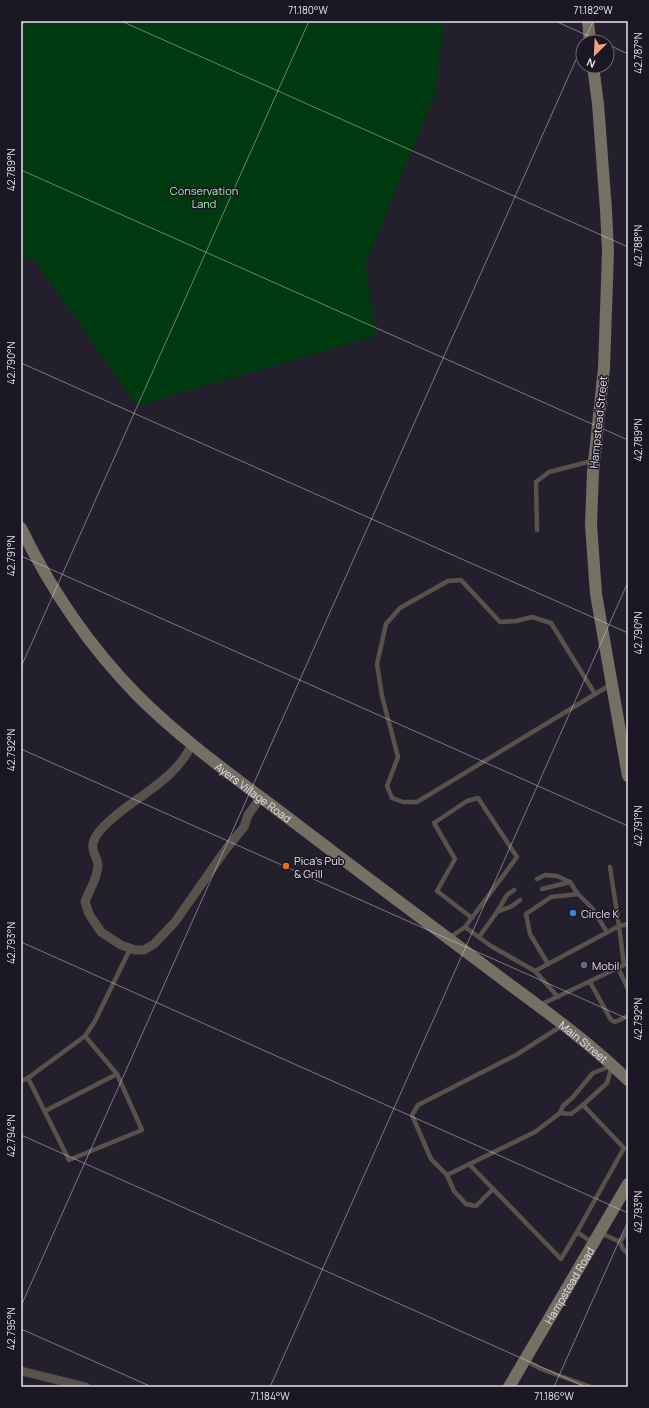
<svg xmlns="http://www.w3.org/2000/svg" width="649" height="1408" viewBox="0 0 649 1408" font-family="Manrope,sans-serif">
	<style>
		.green { fill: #00380f }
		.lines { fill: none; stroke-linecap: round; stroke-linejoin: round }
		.lane { stroke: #57534c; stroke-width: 4.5 }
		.street { stroke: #57534c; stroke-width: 9 }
		.secondary { stroke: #756f64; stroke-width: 12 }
		.ticks { fill: none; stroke: #e6e2ec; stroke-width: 1; stroke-opacity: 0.45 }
		.food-dot { fill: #e8710a; stroke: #1b1623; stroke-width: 1.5 }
		.shop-dot { fill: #3f7fe0; stroke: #1b1623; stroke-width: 1.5 }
		.service-dot { fill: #5c6f8a; stroke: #1b1623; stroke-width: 1.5 }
		.labels { text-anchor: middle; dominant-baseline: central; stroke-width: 3; stroke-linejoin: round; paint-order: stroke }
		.park-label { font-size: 11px; fill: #9cf1a9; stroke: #1b1623 }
		.street-label { font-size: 11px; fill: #e6e2ec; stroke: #1b1623 }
		.poi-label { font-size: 11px; fill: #e6e2ec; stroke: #1b1623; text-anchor: start }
		.neatline { fill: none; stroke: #e6e2ec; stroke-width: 1.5 }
		.ticks-label { font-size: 10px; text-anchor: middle; fill: #e6e2ec }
	</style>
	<rect width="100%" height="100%" fill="#241f2d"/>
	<polygon class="green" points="21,21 443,21 444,28 435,95 365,265 376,336 137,406 32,257 21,262"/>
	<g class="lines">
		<g class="lane">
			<polyline points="537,530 536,482 549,472 592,461"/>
			<polyline points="595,694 551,623 532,617 516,621 500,622 461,580 448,581 400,608 386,624 377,664 382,696 398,757 387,786 392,798 403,802 417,802 610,685"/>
			<polyline points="537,879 545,875 557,876 570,882 578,894"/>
			<polyline points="542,889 570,882"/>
			<polyline points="497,912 512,906 520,900"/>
			<polyline points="465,927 517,857 478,798 467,801 434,823 455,859 437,891 472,918"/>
			<polyline points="479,937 497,912 507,895 514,890"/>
			<polyline points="449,938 465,927 491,946 535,971"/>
			<polyline points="548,964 530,934 526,914 551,897 578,894 592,908 607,932"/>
			<polyline points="618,968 628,989"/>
			<polyline points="590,982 611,1020 615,1022 628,1016"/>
			<polyline points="558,997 535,971 619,926 610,867"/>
			<polyline points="540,1005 624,965 619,926 628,924"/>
			<polyline points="563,1025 516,1055 418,1105 412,1115 431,1159 447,1175 535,1132 560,1113 563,1106 573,1097 593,1073 611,1066"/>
			<polyline points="28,1078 69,1160 142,1130 117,1074 85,1036"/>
			<polyline points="21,1081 28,1078 85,1036 95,1021 130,949"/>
			<polyline points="583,1105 624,1148 577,1232 593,1243"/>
			<polyline points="45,1111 117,1074"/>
			<polyline points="560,1113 571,1114 583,1105 607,1083 612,1066"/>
			<polyline points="469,1164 561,1259 577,1232"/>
			<polyline points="447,1175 454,1191 466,1204 476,1206 493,1189"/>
			<polyline points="601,1233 620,1242 623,1249 628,1254"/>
			<polyline points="620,1242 628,1229"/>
			<polyline points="525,1360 541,1369 591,1387"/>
		</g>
		<g class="street">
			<path d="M 192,744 C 178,775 146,792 120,812 C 112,819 102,826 96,836 C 88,850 97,854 98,865 C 98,878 89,890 85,902 L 89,914 L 101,932 L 121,945 L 135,950 L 144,950 L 154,944 L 175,922 L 226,849 L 244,827 L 248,815 L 261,797"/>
			<polyline points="21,1371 86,1387"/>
		</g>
		<g class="secondary">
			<polyline points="588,21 590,42"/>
			<polyline points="593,66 598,104 606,210 608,252 604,368 593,472 591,524 596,594 628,776"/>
			<path id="s1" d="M 21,528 C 51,590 89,646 137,695 C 186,744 244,784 299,826 C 367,878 436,929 505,981 C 547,1012 590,1043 628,1080"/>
			<path id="s2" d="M 509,1387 L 628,1184"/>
		</g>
	</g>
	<path class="ticks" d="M 121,21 L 628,247M 555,21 L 602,42M 21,28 L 24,21M 584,42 L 593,21M 607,44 L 628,54M 21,170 L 628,440M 21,363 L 628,633M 21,556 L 628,826M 21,667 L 309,21M 21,749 L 628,1019M 21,942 L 628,1213M 21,1135 L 586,1387M 21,1306 L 583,44M 21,1329 L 152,1387M 270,1387 L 628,582M 554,1387 L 628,1221"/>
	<circle class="food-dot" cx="286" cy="866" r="4"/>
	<circle class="shop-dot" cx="573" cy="913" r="4"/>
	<circle class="service-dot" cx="584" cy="965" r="4"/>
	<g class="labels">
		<g class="park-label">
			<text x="204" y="190">Conservation<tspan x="204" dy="13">Land</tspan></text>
		</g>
		<g class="street-label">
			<text transform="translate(598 422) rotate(-84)">Hampstead Street</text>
			<text stroke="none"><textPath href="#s1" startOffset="356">Ayers Village Road</textPath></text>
			<text stroke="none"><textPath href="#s1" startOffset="770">Main Street</textPath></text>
			<text stroke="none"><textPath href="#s2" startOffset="118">Hampstead Road</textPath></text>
		</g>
		<g class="poi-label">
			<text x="294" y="860">Pica's Pub<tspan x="294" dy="13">&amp; Grill</tspan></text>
			<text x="581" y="913">Circle K</text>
			<text x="592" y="965">Mobil</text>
		</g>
	</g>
	<rect width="649" height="1408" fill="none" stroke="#1b1623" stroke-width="44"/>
	<g transform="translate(595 54) rotate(204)"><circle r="19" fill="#1b1623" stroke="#6c6873"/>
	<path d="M0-3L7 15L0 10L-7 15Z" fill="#f2a080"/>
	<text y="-6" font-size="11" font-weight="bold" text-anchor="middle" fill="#e6e2ec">N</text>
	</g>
	<rect x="22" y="22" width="605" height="1364" class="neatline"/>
	<g class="ticks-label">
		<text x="308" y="14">71.180°W</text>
		<text x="593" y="14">71.182°W</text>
		<text transform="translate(638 53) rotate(-90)" y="4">42.787°N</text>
		<text transform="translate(11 170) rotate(-90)" y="4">42.789°N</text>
		<text transform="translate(638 246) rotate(-90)" y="4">42.788°N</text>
		<text transform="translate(11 363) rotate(-90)" y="4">42.790°N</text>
		<text transform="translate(638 440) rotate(-90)" y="4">42.789°N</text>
		<text transform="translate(11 556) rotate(-90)" y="4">42.791°N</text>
		<text transform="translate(638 633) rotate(-90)" y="4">42.790°N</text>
		<text transform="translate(11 750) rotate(-90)" y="4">42.792°N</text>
		<text transform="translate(638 826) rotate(-90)" y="4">42.791°N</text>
		<text transform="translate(11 943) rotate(-90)" y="4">42.793°N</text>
		<text transform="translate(638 1019) rotate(-90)" y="4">42.792°N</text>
		<text transform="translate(11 1136) rotate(-90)" y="4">42.794°N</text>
		<text transform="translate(638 1212) rotate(-90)" y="4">42.793°N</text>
		<text transform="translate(11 1329) rotate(-90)" y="4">42.795°N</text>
		<text x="270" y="1400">71.184°W</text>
		<text x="554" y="1400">71.186°W</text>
	</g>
</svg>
